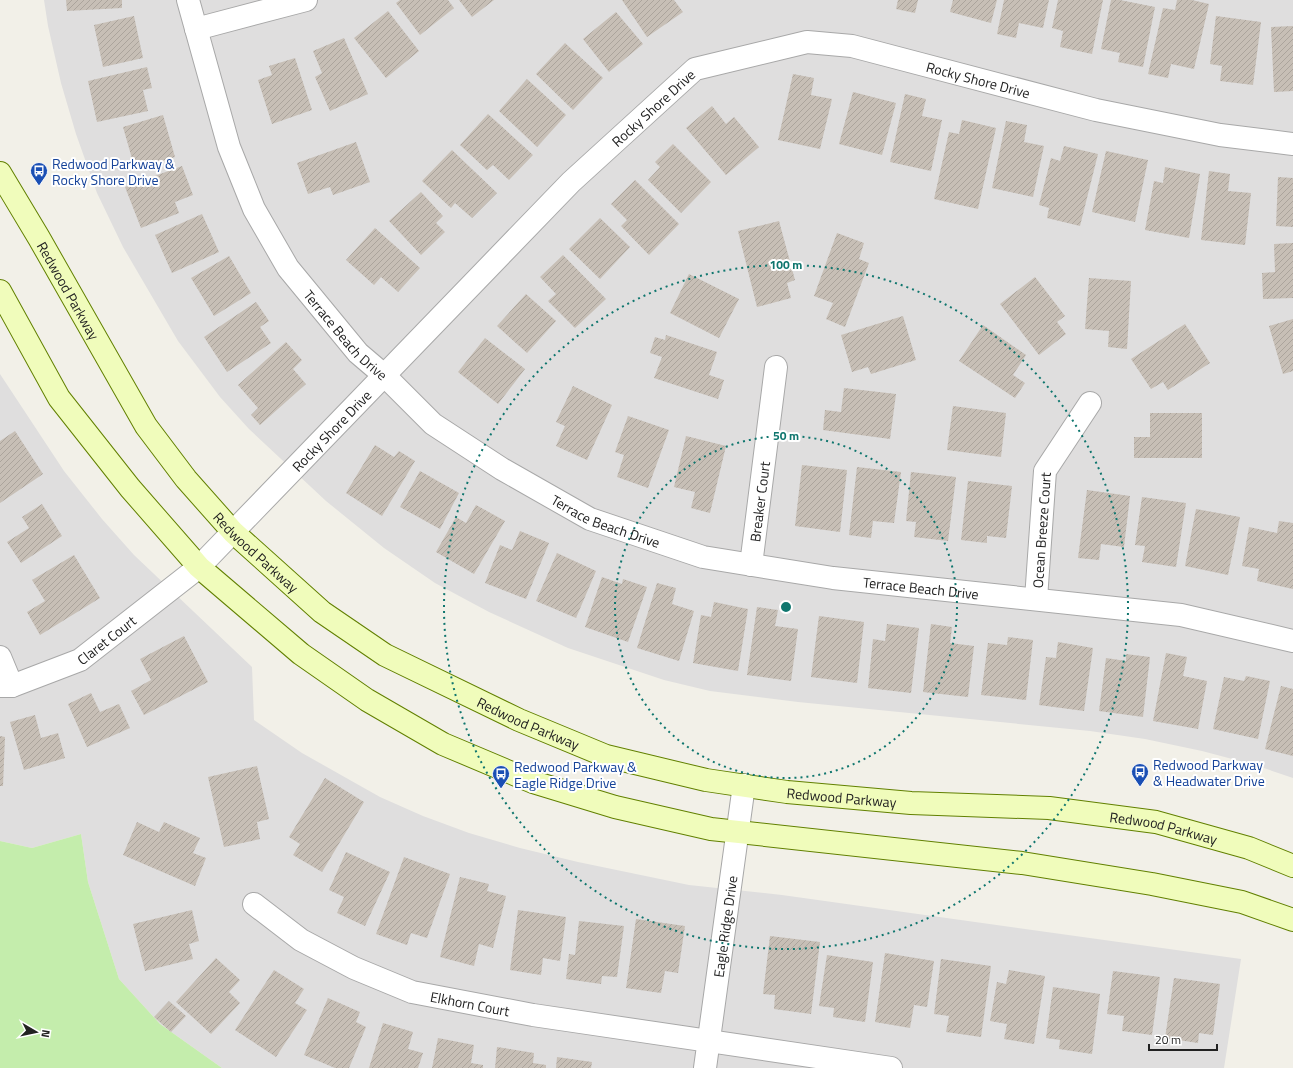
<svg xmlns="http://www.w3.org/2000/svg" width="1293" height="1068" viewBox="0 0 1293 1068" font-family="'Titillium Web',sans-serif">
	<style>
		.residential { fill: #dfdede }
		.grass { fill: #c4edac }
		.building { fill: url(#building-hatch) }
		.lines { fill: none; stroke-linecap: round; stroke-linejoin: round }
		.minor-casing { stroke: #a8a8a8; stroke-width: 24 }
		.secondary-casing { stroke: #628000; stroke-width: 24 }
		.minor { stroke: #fff; stroke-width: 22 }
		.secondary { stroke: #f0fcbb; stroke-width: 22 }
		.ring { fill: none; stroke: #0f766e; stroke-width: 2; stroke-dasharray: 2 4 }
		.labels { text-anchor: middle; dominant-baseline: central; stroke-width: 4; stroke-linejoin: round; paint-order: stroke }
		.street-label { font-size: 14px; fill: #212121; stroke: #fff }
		.transit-label { font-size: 14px; fill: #164399; stroke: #fff; text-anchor: start }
		.centre { fill: #0f766e; stroke: #fff; stroke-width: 2 }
		.ring-label { font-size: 12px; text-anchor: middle; font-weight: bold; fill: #0f766e; stroke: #fff; stroke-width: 4; stroke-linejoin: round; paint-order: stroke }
	</style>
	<defs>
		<pattern id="building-hatch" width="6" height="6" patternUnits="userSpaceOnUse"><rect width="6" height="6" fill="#c7bfb6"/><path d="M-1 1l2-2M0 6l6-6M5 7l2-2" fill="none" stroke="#aba49c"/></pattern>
	</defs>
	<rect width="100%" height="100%" fill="#f2f0e8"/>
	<g class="residential">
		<polygon points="44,0 1293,0 1293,778 1255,765 1202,751 1145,739 1090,731 798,702 710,691 664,680 568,648 489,612 435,583 384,548 326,501 249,429 220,397 178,341 123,247 97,193 76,134 61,83 48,26"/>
		<polygon points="0,374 64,471 102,519 134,555 252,667 254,720 302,753 380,797 423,816 469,833 520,848 578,862 689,885 782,895 1241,959 1224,1068 222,1068 160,1024 119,979 88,882 81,834 32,848 0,841"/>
	</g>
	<polygon class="grass" points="81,834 88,882 119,979 160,1024 222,1068 0,1068 0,841 32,848"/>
	<g class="building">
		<polygon points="66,0 122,0 122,8 67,11"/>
		<polygon points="400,0 448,0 454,8 420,35 396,3"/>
		<polygon points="459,0 494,0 472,17"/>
		<polygon points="622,0 674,0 683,12 647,37"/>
		<polygon points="898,0 918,0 915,13 896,9"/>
		<polygon points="953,0 997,0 991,23 950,12"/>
		<polygon points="1004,0 1049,0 1043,28 1019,23 1016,38 997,34"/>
		<polygon points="1058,0 1103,0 1092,54 1060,47 1063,31 1052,28"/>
		<polygon points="1111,0 1120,0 1155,7 1143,67 1118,62 1120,53 1101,49"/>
		<polygon points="1177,0 1192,0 1209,4 1194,69 1171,64 1168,78 1148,74 1163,8 1175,10"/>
		<polygon points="388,11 419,51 386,78 354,38"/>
		<polygon points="616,12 643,44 609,72 583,39"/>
		<polygon points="134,16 143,58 103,67 94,25"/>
		<polygon points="1216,16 1261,22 1253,85 1220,81 1222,66 1210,64"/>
		<polygon points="1293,26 1293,91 1274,92 1271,27"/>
		<polygon points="344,38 368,94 330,111 315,77 322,73 313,51"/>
		<polygon points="565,43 603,78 573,110 536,74"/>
		<polygon points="295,58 312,110 272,124 258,80 272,75 269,66"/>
		<polygon points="147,67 152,88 143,90 148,111 97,122 88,81"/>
		<polygon points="793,74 814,78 811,95 832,99 820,149 778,140"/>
		<polygon points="527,79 566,115 537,147 499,111"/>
		<polygon points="853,92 896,103 882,155 839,144"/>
		<polygon points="905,94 926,99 922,116 942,120 931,171 890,162"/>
		<polygon points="712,106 726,124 734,117 759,147 726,175 686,128"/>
		<polygon points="488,114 533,155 509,180 493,165 487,170 460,145"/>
		<polygon points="163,115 175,157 135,169 123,127"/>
		<polygon points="962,120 996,128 978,209 934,199 949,132 959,134"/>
		<polygon points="1006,121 1027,125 1024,142 1044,146 1033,197 992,188"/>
		<polygon points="356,142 370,182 333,195 330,187 308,194 297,163"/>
		<polygon points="673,144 711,182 681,213 648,180 660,167 655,162"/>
		<polygon points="1064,146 1098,154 1080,226 1047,218 1049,208 1039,205 1051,158 1060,161"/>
		<polygon points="452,150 497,193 472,218 455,203 451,208 422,181"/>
		<polygon points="1106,151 1148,160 1135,222 1092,212"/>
		<polygon points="182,166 193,195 175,202 179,213 141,228 125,187"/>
		<polygon points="1165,167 1200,174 1189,238 1145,230 1154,181 1163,183"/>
		<polygon points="1209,171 1230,174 1228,191 1251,193 1245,245 1201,240"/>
		<polygon points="1278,177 1293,178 1293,227 1276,226"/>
		<polygon points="635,180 679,224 649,255 621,226 627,220 611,204"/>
		<polygon points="421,192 443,216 436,223 445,232 421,255 389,221"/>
		<polygon points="202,214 219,252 172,273 155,235"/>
		<polygon points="600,218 630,247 600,279 569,249"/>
		<polygon points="779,221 795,280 787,283 791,298 757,307 738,231"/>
		<polygon points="375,228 420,268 398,292 381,277 374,285 346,260"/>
		<polygon points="837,233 864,243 859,259 869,263 845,327 826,319 833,303 814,296"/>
		<polygon points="1293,243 1293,298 1263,299 1262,273 1275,272 1274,244"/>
		<polygon points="563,255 606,299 575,328 548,301 556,294 540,277"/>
		<polygon points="229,256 251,293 214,316 191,278"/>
		<polygon points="689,274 739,299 719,338 670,313"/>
		<polygon points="1035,277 1065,316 1057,322 1066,334 1039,355 1000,304"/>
		<polygon points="1089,278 1131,281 1127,349 1108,347 1109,331 1085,329"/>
		<polygon points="526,294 556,321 527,353 497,326"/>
		<polygon points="256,302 269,321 260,327 271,343 227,372 204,337"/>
		<polygon points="903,316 916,360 871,374 868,367 852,372 841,335"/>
		<polygon points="1293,319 1293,371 1283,374 1269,326"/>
		<polygon points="1185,324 1210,363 1168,390 1163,382 1151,389 1131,359"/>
		<polygon points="983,325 1026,355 1013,375 1025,383 1015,398 959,361"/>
		<polygon points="666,335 717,352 709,375 724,380 718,399 654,378 662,357 650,353 655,337 665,340"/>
		<polygon points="485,338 525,369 498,404 458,372"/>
		<polygon points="286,342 302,360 293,369 306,384 260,425 251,415 258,408 238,385"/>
		<polygon points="573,386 612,405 587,460 556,446 565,426 556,422"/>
		<polygon points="844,388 896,394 890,439 823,430 825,410 841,412"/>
		<polygon points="953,406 1006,413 1001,457 947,450"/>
		<polygon points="1150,413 1202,413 1202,458 1134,458 1134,437 1150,437"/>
		<polygon points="628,416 669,430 648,488 617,477 624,455 615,452"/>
		<polygon points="15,431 43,474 0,503 0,441"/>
		<polygon points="686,436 726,446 710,513 691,508 695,492 674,487"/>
		<polygon points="375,445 394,457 399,451 415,461 382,516 346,493"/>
		<polygon points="802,465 847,470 840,532 795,526"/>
		<polygon points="857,467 901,472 894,523 873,521 871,538 849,535"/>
		<polygon points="420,471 459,493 440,529 400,507"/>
		<polygon points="911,472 956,477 948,541 914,537 916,522 906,521"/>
		<polygon points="968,481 1012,486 1006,538 987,536 987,543 961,540"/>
		<polygon points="1087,490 1130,496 1124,547 1101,544 1099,560 1078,558"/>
		<polygon points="1142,497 1186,503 1176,567 1142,562 1145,546 1135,545"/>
		<polygon points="42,504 62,536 21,563 7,542 29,528 22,517"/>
		<polygon points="476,505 505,521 474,574 436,552 456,517 466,523"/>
		<polygon points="1196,509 1240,517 1228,575 1185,566"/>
		<polygon points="1279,521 1293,523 1293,589 1257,581 1259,569 1242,566 1249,527 1277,533"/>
		<polygon points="520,531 549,543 526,599 485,583 500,545 512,550"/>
		<polygon points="557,553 596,571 576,618 536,601"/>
		<polygon points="74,555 100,598 40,635 27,612 45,601 32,580"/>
		<polygon points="602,577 622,584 623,579 647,587 628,642 585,627"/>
		<polygon points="657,583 676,588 672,604 694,611 679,661 637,648"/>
		<polygon points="714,602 748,609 738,671 693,663 701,615 711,617"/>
		<polygon points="757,607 778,610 775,626 798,629 791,681 747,675"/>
		<polygon points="819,616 864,622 857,683 811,677"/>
		<polygon points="887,624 919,628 911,693 868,688 873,639 885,641"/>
		<polygon points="931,624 952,627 950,643 974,646 968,697 923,692"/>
		<polygon points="184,636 208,682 144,715 131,691 151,680 140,659"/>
		<polygon points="1008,637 1033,640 1026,700 981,695 988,643 1007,645"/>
		<polygon points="1058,642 1093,648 1084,711 1039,705 1046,657 1056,658"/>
		<polygon points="1166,653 1187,657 1183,676 1207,681 1198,729 1153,721"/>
		<polygon points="1126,654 1150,657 1143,717 1099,711 1106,658 1126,661"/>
		<polygon points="1246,676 1270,681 1258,739 1213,729 1224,677 1244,681"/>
		<polygon points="1281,686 1293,689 1293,756 1265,749"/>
		<polygon points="91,693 100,712 119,704 130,728 87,747 68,704"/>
		<polygon points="35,715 41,738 58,733 65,758 24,770 10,722"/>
		<polygon points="0,736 5,737 3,786 0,786"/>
		<polygon points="257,766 269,819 257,822 260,839 224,847 208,777"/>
		<polygon points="325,778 364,802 322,872 293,855 300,844 289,837"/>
		<polygon points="137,822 159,832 164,822 200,838 193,853 206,858 195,886 123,855"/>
		<polygon points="346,852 390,872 365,926 337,913 344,897 329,890"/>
		<polygon points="404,857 450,874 427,938 411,933 407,945 376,934"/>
		<polygon points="460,877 489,884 487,891 506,896 493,948 479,944 474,966 440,957"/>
		<polygon points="192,910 199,941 189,944 193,959 145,971 133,924"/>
		<polygon points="518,910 566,917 560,961 543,958 541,975 510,970"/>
		<polygon points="636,919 685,926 678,973 665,971 661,993 626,988"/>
		<polygon points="579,921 624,926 617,977 602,976 601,984 566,979 569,954 575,955"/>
		<polygon points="770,936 820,942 811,1014 774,1009 775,995 763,994"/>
		<polygon points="885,953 934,961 927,1007 914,1005 910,1028 875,1022"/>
		<polygon points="827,955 873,962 865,1022 833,1017 834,1008 819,1006"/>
		<polygon points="216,958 240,980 229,992 240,1003 211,1034 176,1002"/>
		<polygon points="941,959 991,966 981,1037 946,1032 949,1016 934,1014"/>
		<polygon points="274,970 304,989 295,1003 307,1010 276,1057 235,1030"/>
		<polygon points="1009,970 1045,976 1034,1044 1004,1039 1007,1024 990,1021 997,982 1006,984"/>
		<polygon points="1113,971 1160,977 1152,1035 1122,1031 1124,1016 1107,1014"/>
		<polygon points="1174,978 1220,984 1213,1035 1199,1033 1198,1043 1165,1038"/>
		<polygon points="1053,987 1100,994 1092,1054 1059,1049 1060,1040 1046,1038"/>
		<polygon points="328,998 360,1012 356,1022 366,1027 349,1068 335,1068 304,1055"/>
		<polygon points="169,1001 186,1016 171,1032 154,1017"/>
		<polygon points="383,1023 413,1032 408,1049 423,1053 418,1068 369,1068"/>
		<polygon points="438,1038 474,1045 471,1063 483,1065 483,1068 432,1068"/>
		<polygon points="497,1047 534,1053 533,1063 546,1065 546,1068 495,1068"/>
		<polygon points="557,1057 592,1062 591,1068 556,1068"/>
	</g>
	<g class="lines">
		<defs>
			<g id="minor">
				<path id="s1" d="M 188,0 L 229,147 L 254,209 L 288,268 L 358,353 L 385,376 L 433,424 L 502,469 L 590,519 L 703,557 L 833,578 L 1181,615 L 1293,641"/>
				<polyline points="196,29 306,0"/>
				<path id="s2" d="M 751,565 L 776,367"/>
				<path id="s3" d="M 1036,599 L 1045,471 L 1090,403"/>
				<polyline points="0,657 12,686"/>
				<path id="s4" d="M 0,686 L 12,686 L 80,660 L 199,567 L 571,182 L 695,69 L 807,42 L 852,46 L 1096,110 L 1220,135 L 1293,144"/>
				<path id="s5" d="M 254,904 L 301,940 L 354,968 L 412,992 L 533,1015 L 891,1068"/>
				<path id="s6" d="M 705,1068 L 744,785"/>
			</g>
			<g id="secondary">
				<path id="s7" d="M 0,173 L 39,238 L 146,426 L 186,479 L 233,532 L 322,612 L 385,655 L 519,720 L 606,756 L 706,780 L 787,792 L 911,803 L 1049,808 L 1156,822 L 1249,848 L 1293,866"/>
				<polyline points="0,291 59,398 130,488 199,567 301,654 367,700 443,744 533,782 615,807 711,829 1022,863 1152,884 1242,902 1293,920"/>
			</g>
		</defs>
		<use href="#minor" class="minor-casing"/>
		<use href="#secondary" class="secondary-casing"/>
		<use href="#minor" class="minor"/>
		<use href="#secondary" class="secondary"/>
	</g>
	<g class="ring">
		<circle cx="786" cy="607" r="171"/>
		<circle cx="786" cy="607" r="342"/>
	</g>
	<defs>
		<symbol id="bus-pin" viewBox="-11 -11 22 30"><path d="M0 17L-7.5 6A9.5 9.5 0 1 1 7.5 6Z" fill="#1a4fb4" stroke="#fff"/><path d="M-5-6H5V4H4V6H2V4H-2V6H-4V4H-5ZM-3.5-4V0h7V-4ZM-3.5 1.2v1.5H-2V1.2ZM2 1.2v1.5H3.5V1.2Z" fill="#fff"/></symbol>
	</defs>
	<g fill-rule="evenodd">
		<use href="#bus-pin" x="29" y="161" width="20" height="27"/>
		<use href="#bus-pin" x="1130" y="762" width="20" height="27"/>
		<use href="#bus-pin" x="491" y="764" width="20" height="27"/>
	</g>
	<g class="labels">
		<g class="street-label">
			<text stroke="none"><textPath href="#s4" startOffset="1230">Rocky Shore Drive</textPath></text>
			<text stroke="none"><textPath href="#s4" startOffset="882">Rocky Shore Drive</textPath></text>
			<text stroke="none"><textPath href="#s7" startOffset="136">Redwood Parkway</textPath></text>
			<text stroke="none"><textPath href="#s1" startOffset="376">Terrace Beach Drive</textPath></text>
			<text stroke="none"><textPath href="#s4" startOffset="426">Rocky Shore Drive</textPath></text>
			<text stroke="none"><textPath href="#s2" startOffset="64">Breaker Court</textPath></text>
			<text stroke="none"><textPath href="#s1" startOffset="700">Terrace Beach Drive</textPath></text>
			<text stroke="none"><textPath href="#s3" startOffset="69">Ocean Breeze Court</textPath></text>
			<text stroke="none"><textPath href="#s7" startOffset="460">Redwood Parkway</textPath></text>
			<text stroke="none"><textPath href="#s1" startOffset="1024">Terrace Beach Drive</textPath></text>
			<text stroke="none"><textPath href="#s4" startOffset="118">Claret Court</textPath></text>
			<text stroke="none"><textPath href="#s7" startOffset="784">Redwood Parkway</textPath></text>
			<text stroke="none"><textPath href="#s7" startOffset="1108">Redwood Parkway</textPath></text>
			<text stroke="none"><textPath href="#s7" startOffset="1432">Redwood Parkway</textPath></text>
			<text stroke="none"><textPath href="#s6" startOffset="143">Eagle Ridge Drive</textPath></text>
			<text stroke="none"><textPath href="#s5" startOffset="241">Elkhorn Court</textPath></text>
		</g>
		<g class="transit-label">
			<text x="52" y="163">Redwood Parkway &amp;<tspan x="52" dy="16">Rocky Shore Drive</tspan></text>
			<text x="1153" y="764">Redwood Parkway<tspan x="1153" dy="16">&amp; Headwater Drive</tspan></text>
			<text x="514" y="766">Redwood Parkway &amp;<tspan x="514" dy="16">Eagle Ridge Drive</tspan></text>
		</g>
	</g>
	<circle cx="786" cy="607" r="6" class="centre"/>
	<g class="ring-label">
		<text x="786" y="269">100 m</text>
		<text x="786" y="440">50 m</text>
	</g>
	<g transform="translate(36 1032) rotate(99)" stroke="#ffffff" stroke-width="3" paint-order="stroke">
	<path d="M0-3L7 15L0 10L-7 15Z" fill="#212121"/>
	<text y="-6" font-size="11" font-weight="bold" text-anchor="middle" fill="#212121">N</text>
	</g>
	<path d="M1149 1044v6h68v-6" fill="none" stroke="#212121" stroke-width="2"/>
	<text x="1155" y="1044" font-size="12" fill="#212121" stroke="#ffffff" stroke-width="3" paint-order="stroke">20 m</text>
</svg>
